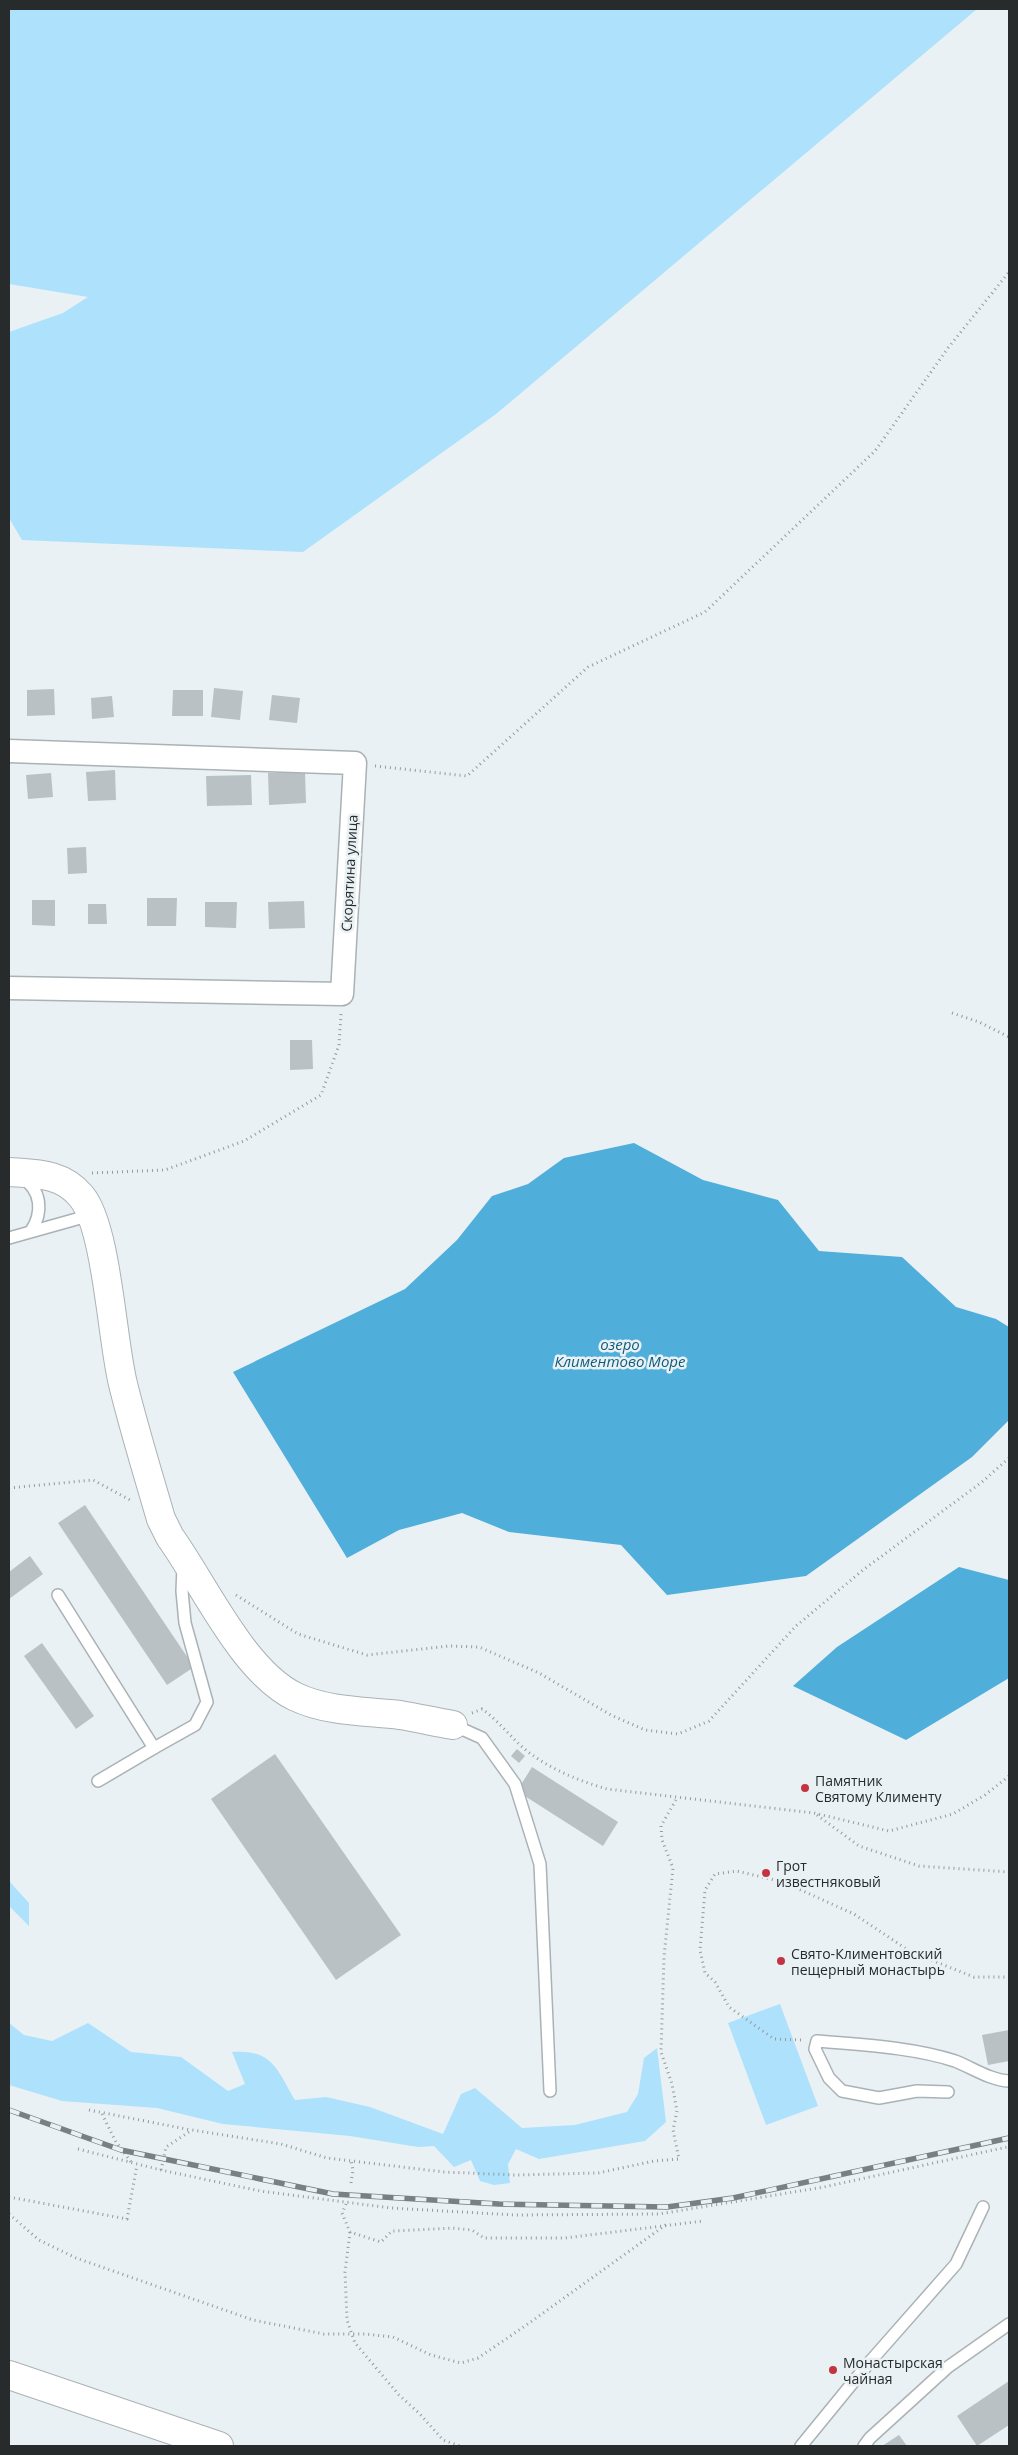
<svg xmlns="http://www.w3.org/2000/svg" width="1018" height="2455" viewBox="0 0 1018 2455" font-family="'Open Sans',sans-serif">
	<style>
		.green { fill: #ade1fc }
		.water { fill: #4faeda }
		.building { fill: #bac1c5 }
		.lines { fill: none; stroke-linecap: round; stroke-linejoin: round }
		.lane-casing { stroke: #abb2b5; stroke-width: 14 }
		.street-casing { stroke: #abb2b5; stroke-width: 25 }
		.secondary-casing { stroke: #abb2b5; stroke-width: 30 }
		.primary-casing { stroke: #abb2b5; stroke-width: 30 }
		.path { stroke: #949a9d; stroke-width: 3; stroke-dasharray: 1 4; stroke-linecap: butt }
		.lane { stroke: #fff; stroke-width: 11 }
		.street { stroke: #fff; stroke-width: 22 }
		.secondary { stroke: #fff; stroke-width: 28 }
		.primary { stroke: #fff; stroke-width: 28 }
		.rail-casing { stroke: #7a7f81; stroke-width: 5.5 }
		.rail { stroke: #e9f1f5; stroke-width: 4; stroke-dasharray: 11; stroke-linecap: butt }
		.poi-dot { fill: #c43440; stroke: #e9f1f5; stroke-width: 2 }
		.labels { text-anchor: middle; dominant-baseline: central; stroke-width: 5; stroke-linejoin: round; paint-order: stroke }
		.street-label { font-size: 14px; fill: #282b2c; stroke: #e9f1f5 }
		.poi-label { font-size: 14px; fill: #282b2c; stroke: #e9f1f5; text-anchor: start }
		.water-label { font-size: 15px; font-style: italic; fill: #115c7b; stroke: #e9f1f5 }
	</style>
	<rect width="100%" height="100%" fill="#e9f1f5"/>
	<g class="green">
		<polygon points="9,9 977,9 496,414 303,552 22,540 9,518 9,332 63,313 88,297 9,284"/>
		<polygon points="9,1881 29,1903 29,1926 9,1906"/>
		<polygon points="780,2004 818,2106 766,2125 728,2023"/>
		<path d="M 9,2023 L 24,2035 L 52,2041 L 88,2023 L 131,2052 L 181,2057 L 228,2091 L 245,2084 L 232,2052 C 273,2049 277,2070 295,2100 L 326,2097 L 370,2107 L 443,2134 L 461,2094 L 475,2088 L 522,2128 L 575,2125 L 627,2112 L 638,2094 L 644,2058 L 657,2048 L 666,2122 L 645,2141 L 539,2159 L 516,2149 L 508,2164 L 510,2183 L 494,2185 L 480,2181 L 471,2160 L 454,2167 L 434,2146 L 418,2147 L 350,2136 L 223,2124 L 157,2108 L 62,2101 L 9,2085 Z"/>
	</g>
	<g class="water">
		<polygon points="634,1143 703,1180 778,1200 819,1251 902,1257 956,1307 996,1319 1009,1327 1009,1420 972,1457 806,1576 667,1595 621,1545 509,1532 462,1513 399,1530 347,1558 233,1372 405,1289 457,1240 492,1196 528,1184 564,1158"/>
		<polygon points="959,1567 1009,1580 1009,1678 906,1740 793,1686 837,1647"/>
	</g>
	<g class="building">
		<polygon points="214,688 243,691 240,720 211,717"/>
		<polygon points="54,689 55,715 27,716 27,690"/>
		<polygon points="173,690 203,690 203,716 172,716"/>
		<polygon points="272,695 300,698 297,723 269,720"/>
		<polygon points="112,696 114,717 92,719 91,698"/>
		<polygon points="115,770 116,800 88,801 86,772"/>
		<polygon points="305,772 306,803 269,805 268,773"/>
		<polygon points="51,773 53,797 28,799 26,775"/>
		<polygon points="251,775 252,805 207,806 206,776"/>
		<polygon points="86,847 87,873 68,874 67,848"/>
		<polygon points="147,898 177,898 176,926 147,926"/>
		<polygon points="32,900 55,900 55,926 32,925"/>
		<polygon points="304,901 305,928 269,929 268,902"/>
		<polygon points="205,902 237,902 236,928 205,927"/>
		<polygon points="88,904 106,904 107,924 88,924"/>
		<polygon points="290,1040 312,1040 313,1069 290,1070"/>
		<polygon points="85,1505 194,1667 167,1685 58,1523"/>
		<polygon points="30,1556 43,1574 9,1599 9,1572"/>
		<polygon points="42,1643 94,1716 76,1729 24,1656"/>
		<polygon points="517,1749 525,1756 519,1763 511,1756"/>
		<polygon points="275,1754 401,1935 336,1980 211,1799"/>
		<polygon points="532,1767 618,1822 603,1846 517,1791"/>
		<polygon points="1009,2030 1009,2061 988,2065 982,2035"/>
		<polygon points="1009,2381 1009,2425 977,2446 957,2416"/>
		<polygon points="899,2435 907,2446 882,2446"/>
	</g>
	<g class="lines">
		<defs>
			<g id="lane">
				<path d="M 22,1178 C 42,1190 43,1213 31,1231"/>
				<polyline points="9,1238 91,1215"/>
				<polyline points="58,1595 154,1748 195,1725 207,1702 185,1623 182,1591 183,1567"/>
				<polyline points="453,1725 482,1738 515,1784 540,1864 550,2091"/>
				<polyline points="98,1781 154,1748"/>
				<path d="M 948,2092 L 917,2091 L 879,2098 L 842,2091 L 829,2078 L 815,2049 L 817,2041 C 862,2045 912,2047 955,2061 C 973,2068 990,2080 1009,2081"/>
				<polyline points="801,2446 868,2364 956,2264 983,2207"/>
				<polyline points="864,2446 870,2438 948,2367 1009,2324"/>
			</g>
			<polyline id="street" points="9,751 355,763 342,994 9,988"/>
			<path id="secondary" d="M 9,1172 C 36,1174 62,1173 81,1196 C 107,1226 112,1341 123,1384 C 134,1429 148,1474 161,1519 L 170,1537 C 204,1584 243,1672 296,1697 C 328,1712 366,1711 400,1715 C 418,1718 435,1722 453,1725"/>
			<polyline id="primary" points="9,2375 219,2446"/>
		</defs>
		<use href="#lane" class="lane-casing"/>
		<use href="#street" class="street-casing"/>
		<use href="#secondary" class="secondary-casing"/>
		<use href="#primary" class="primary-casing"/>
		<g class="path">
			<polyline points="375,766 467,776 588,667 705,612 875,451 948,348 1009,272"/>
			<polyline points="952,1013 979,1022 1009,1037"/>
			<polyline points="92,1173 165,1170 244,1141 321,1095 339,1045 341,1014"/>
			<polyline points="9,1488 93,1480 132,1501"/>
			<polyline points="236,1595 298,1634 367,1655 449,1646 479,1647 539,1673 611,1715 645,1730 678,1734 709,1721 796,1626 863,1570 982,1482 1009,1458"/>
			<path d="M 472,1713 L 482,1709 C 499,1721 511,1738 527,1751 C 550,1769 579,1781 607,1789 L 814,1813 L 889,1831 L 953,1814 L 985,1795 L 1009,1776"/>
			<polyline points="817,1815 859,1846 919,1866 1009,1872"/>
			<polyline points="801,2040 774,2039 729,2007 715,1982 705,1973 700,1950 705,1890 715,1874 737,1871 783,1882 854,1914 911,1952 974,1977 1009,1977"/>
			<polyline points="89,2110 191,2130"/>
			<polyline points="102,2114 116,2142 131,2162"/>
			<polyline points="78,2149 161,2170 260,2191 391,2208 515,2215 659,2214 824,2187 1007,2147 1009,2144"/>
			<polyline points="161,2170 166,2147 192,2130 281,2144 327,2158 444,2172 515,2175 598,2173 654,2161 679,2159 673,2130 677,2111 672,2084 661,2052 664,1957 673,1868 662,1840 661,1826 677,1798"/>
			<polyline points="351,2183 353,2170 351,2160"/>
			<polyline points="9,2197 127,2219 137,2165"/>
			<polyline points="346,2204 342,2213 350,2232 381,2242 392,2231 452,2228 472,2230 484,2238 565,2238 703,2221"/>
			<polyline points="9,2214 39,2240 76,2258 253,2320 324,2334 365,2334 393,2337 431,2355 461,2363 478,2358 525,2326 667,2224"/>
			<polyline points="350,2232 345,2272 347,2320 355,2343 399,2395 420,2414 443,2440 460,2446"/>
		</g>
		<use href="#lane" class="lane"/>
		<use href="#street" class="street"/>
		<use href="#secondary" class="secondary"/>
		<use href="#primary" class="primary"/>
		<defs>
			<polyline id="rail" points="9,2110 121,2150 333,2194 499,2204 667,2207 733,2198 1009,2138"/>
		</defs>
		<use href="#rail" class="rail-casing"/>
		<use href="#rail" class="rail"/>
	</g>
	<g class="poi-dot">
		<circle cx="805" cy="1788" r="5"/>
		<circle cx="766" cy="1873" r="5"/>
		<circle cx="781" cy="1961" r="5"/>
		<circle cx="833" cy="2370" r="5"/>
	</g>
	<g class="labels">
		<g class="street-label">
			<text transform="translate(349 873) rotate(-87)">Скорятина улица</text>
		</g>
		<g class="poi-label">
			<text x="815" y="1780">Памятник<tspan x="815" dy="16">Святому Клименту</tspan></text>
			<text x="776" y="1865">Грот<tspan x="776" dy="16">известняковый</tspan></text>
			<text x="791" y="1953">Свято-Климентовский<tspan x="791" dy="16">пещерный монастырь</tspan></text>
			<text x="843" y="2362">Монастырская<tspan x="843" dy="16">чайная</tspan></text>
		</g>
		<g class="water-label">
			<text x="620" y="1344">озеро<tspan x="620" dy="17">Климентово Море</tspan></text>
		</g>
	</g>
	<rect width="1018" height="2455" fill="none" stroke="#282b2c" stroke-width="20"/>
</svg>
